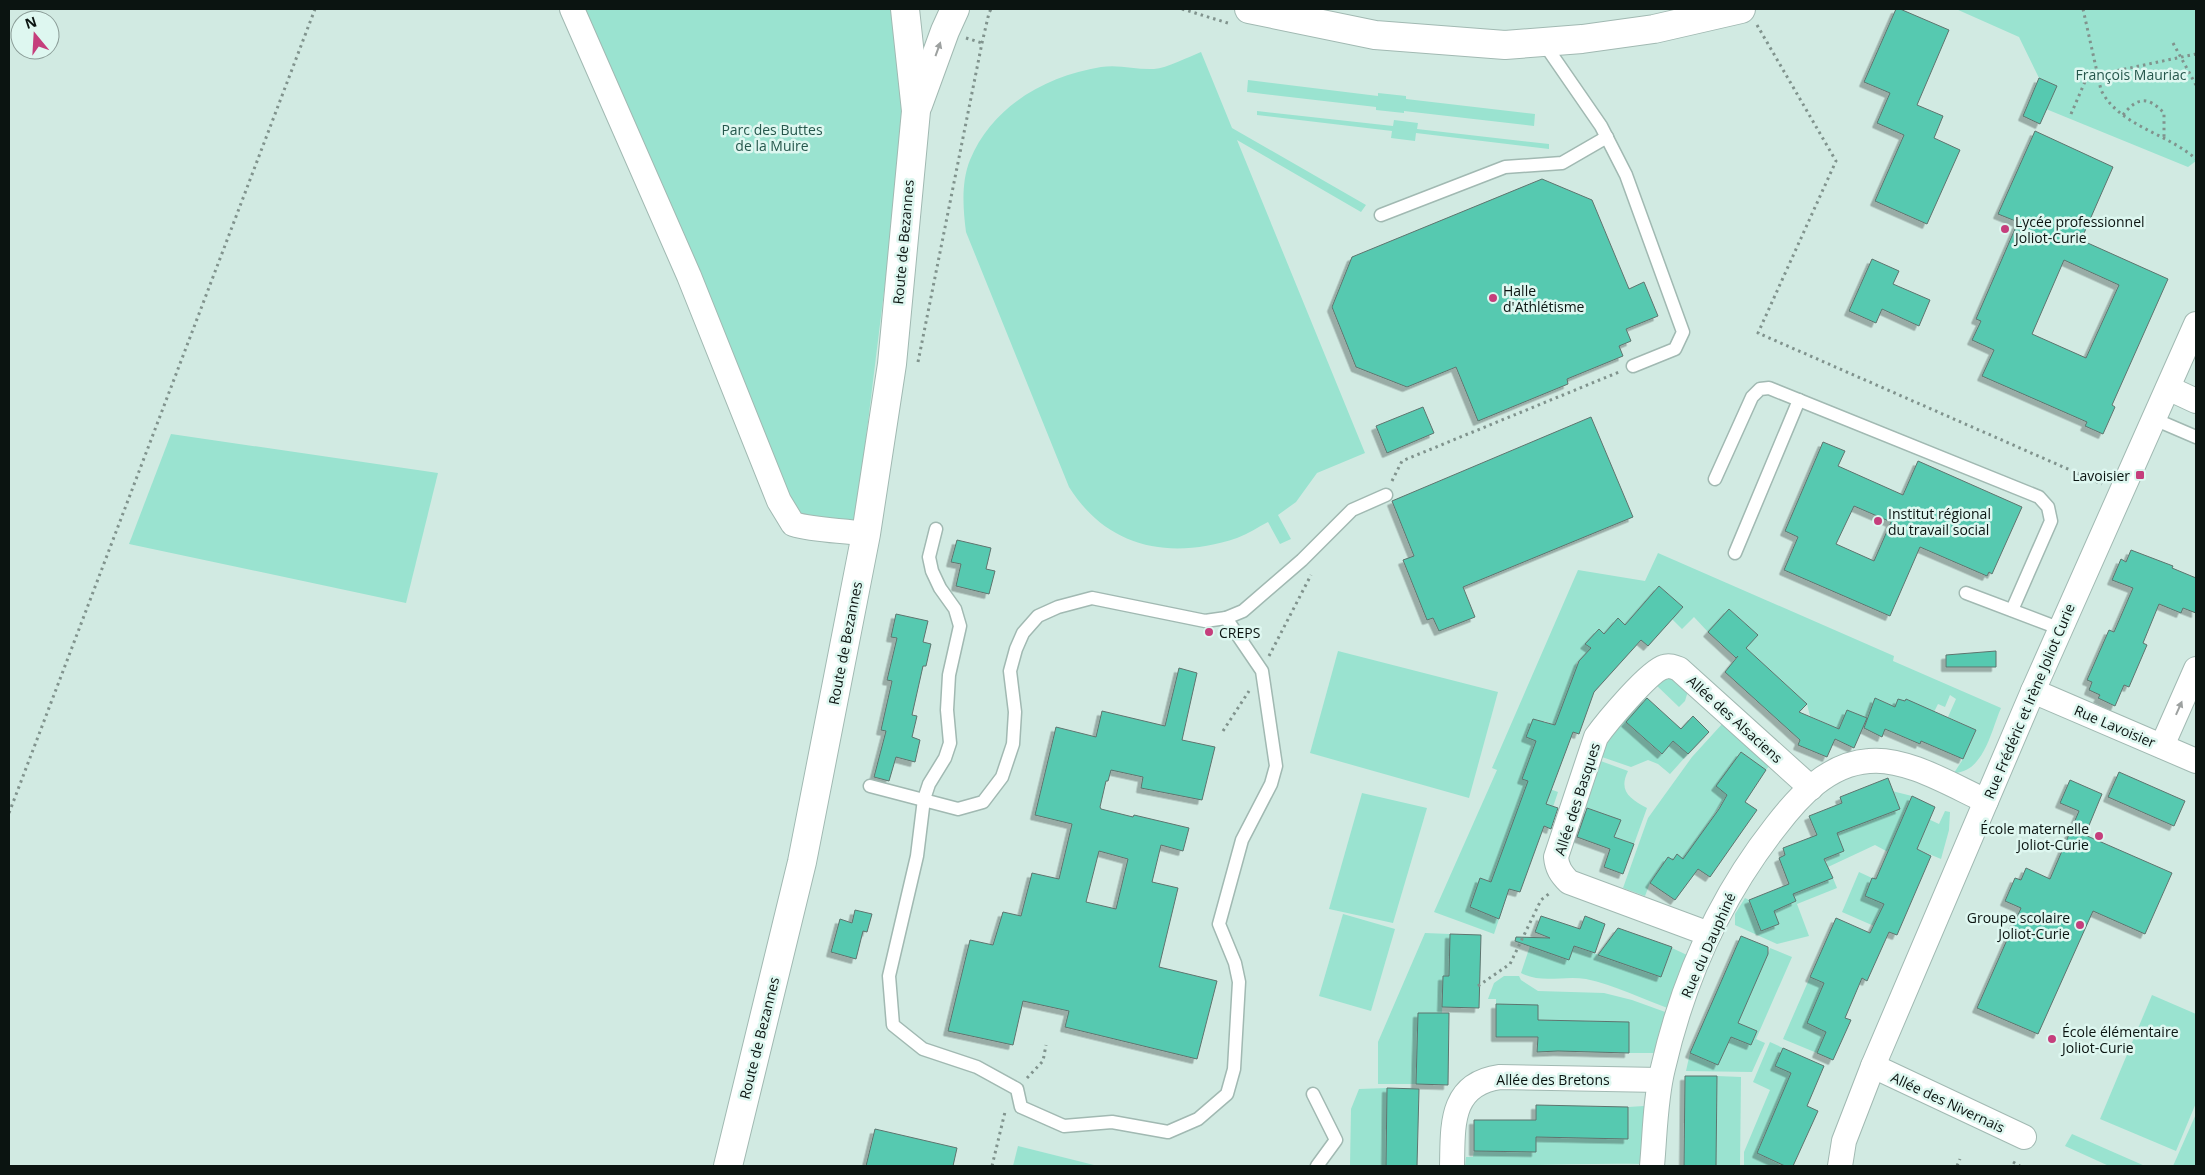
<svg xmlns="http://www.w3.org/2000/svg" width="2205" height="1175" viewBox="0 0 2205 1175" font-family="'Open Sans',sans-serif">
	<style>
		.green { fill: #9ae3d0 }
		.building { fill: #57c9b0; stroke: #5e746e; fill-rule: evenodd; filter: url(#shadow) }
		.lines { fill: none; stroke-linecap: round; stroke-linejoin: round }
		.service-casing { stroke: #a1b9b2; stroke-width: 15 }
		.minor-casing { stroke: #a1b9b2; stroke-width: 26 }
		.tertiary-casing { stroke: #a1b9b2; stroke-width: 30 }
		.path { stroke: #80938d; stroke-width: 3; stroke-dasharray: 2.5 4; stroke-linecap: butt }
		.service { stroke: #fff; stroke-width: 12 }
		.minor { stroke: #fff; stroke-width: 24 }
		.tertiary { stroke: #fff; stroke-width: 28 }
		.oneway { fill: #9da1a0 }
		.poi-dot { fill: #c53e7c; stroke: #def7f0; stroke-width: 2 }
		.labels { text-anchor: middle; dominant-baseline: central; stroke-width: 5; stroke-linejoin: round; paint-order: stroke }
		.park-label { font-size: 14px; fill: #26574c; stroke: #def7f0 }
		.poi-label { font-size: 14px; fill: #0b1411; stroke: #def7f0; text-anchor: start }
		.street-label { font-size: 14px; fill: #0b1411; stroke: #def7f0 }
	</style>
	<defs>
		<filter id="shadow"><feDropShadow dx="-4.5" dy="4.5" stdDeviation="0" flood-color="#0004"/></filter>
	</defs>
	<rect width="100%" height="100%" fill="#d1eae2"/>
	<g class="green">
		<polygon points="578,9 894,9 904,66 899,169 856,520 846,524 799,523"/>
		<polygon points="1956,9 2196,9 2196,161 2188,167 2046,109 2057,86 2039,78 2019,37"/>
		<path d="M 1201,52 L 1232,128 L 1366,205 L 1361,212 L 1237,140 L 1365,453 L 1317,473 L 1296,502 L 1278,515 L 1291,539 L 1280,544 L 1268,522 C 1258,527 1248,534 1237,538 C 1171,560 1108,549 1069,487 L 966,232 C 963,209 961,182 970,160 C 992,106 1046,76 1101,67 C 1119,64 1137,70 1154,69 C 1167,68 1188,57 1201,52 Z"/>
		<polygon points="1248,80 1378,96 1378,93 1406,96 1406,99 1535,114 1534,126 1404,111 1404,113 1376,110 1376,107 1247,92"/>
		<polygon points="1257,111 1393,126 1394,120 1418,123 1417,129 1549,144 1549,149 1416,133 1415,141 1391,138 1392,131 1257,115"/>
		<polygon points="171,434 438,473 406,603 129,544"/>
		<path d="M 1658,553 L 1894,656 L 1893,661 L 2001,708 C 1991,731 1984,772 1954,773 L 1963,759 L 1976,730 L 1948,717 L 1956,699 L 1950,695 L 1945,707 L 1938,704 L 1934,712 L 1898,699 L 1895,707 L 1875,698 L 1867,718 L 1847,710 L 1839,729 L 1810,716 L 1807,704 L 1746,648 L 1758,635 L 1729,609 L 1708,632 L 1694,617 L 1682,629 L 1672,619 L 1682,607 L 1659,586 L 1625,625 L 1618,619 L 1604,634 L 1599,629 L 1586,644 L 1591,648 L 1576,664 L 1599,686 L 1555,725 L 1544,721 L 1543,723 L 1533,720 L 1526,737 L 1536,741 L 1523,779 L 1558,792 L 1553,807 L 1491,882 L 1480,878 L 1470,907 L 1499,919 L 1494,934 L 1434,912 L 1497,770 L 1492,768 L 1578,570 L 1645,581 Z"/>
		<polygon points="1338,651 1498,692 1469,798 1310,753"/>
		<polygon points="1668,674 1688,691 1685,701 1679,707 1654,683"/>
		<polygon points="1643,695 1647,698 1626,722 1661,754 1673,741 1688,754 1670,774 1658,764 1648,760 1631,767 1599,756 1606,739"/>
		<polygon points="1723,723 1769,766 1766,770 1740,753 1717,786 1727,795 1684,860 1677,855 1673,860 1668,857 1650,883 1645,896 1623,888 1648,818 1692,757"/>
		<path d="M 1598,760 L 1628,771 C 1618,791 1630,799 1647,808 L 1634,844 L 1614,837 L 1620,820 L 1582,806 Z"/>
		<polygon points="1892,791 1912,796 1888,852 1875,845 1828,867 1825,858 1832,821 1860,824 1884,815"/>
		<polygon points="1362,793 1427,808 1393,923 1329,909"/>
		<polygon points="1945,811 1950,812 1949,830 1941,859 1917,849 1920,843 1914,840 1924,817 1939,824"/>
		<polygon points="1792,872 1833,878 1837,888 1797,904 1809,936 1777,944 1735,925 1735,914 1745,898 1749,900 1761,931 1779,924 1772,906 1788,900 1790,904 1796,901 1785,875"/>
		<polygon points="1859,872 1872,878 1865,896 1894,908 1874,926 1842,912"/>
		<polygon points="1343,914 1395,929 1371,1011 1319,996"/>
		<polygon points="1425,933 1450,934 1449,976 1443,976 1442,1013 1418,1014 1416,1084 1378,1084 1378,1042"/>
		<path d="M 1530,946 L 1569,960 L 1574,946 L 1661,977 L 1672,948 L 1687,955 L 1670,1009 C 1643,999 1614,985 1586,979 C 1564,975 1542,984 1521,973 Z"/>
		<polygon points="1770,948 1792,957 1756,1039 1765,1043 1752,1072 1686,1071 1690,1053 1718,1065 1731,1037 1751,1045 1757,1031 1738,1023"/>
		<polygon points="1504,976 1519,976 1521,980 1538,991 1604,993 1632,1000 1668,1013 1656,1053 1629,1053 1629,1022 1538,1020 1538,1005 1496,1005 1496,999 1488,999 1494,983"/>
		<polygon points="1810,977 1842,991 1807,1023 1830,1033 1824,1048 1820,1047 1817,1053 1783,1039"/>
		<polygon points="2152,995 2196,1014 2196,1103 2176,1151 2100,1119"/>
		<polygon points="1770,1042 1783,1048 1775,1066 1804,1079 1764,1135 1757,1153 1779,1164 1778,1166 1744,1166 1744,1152 1770,1090 1753,1082"/>
		<polygon points="1717,1076 1741,1077 1740,1166 1716,1166"/>
		<polygon points="1387,1088 1386,1166 1350,1166 1351,1109 1359,1089"/>
		<path d="M 1644,1106 L 1645,1111 L 1642,1164 C 1583,1163 1525,1166 1465,1166 L 1466,1157 L 1473,1157 L 1474,1151 L 1535,1152 L 1536,1137 L 1556,1137 L 1628,1107 Z"/>
		<polygon points="2196,1114 2196,1166 2173,1166"/>
		<polygon points="2072,1134 2145,1166 2109,1166 2065,1146"/>
		<polygon points="1018,1146 1098,1166 1013,1166"/>
	</g>
	<g class="building">
		<polygon points="1896,9 1900,9 1949,30 1917,105 1943,116 1934,138 1960,150 1927,224 1875,201 1904,135 1877,123 1890,93 1864,82"/>
		<polygon points="2039,78 2057,86 2040,124 2023,116"/>
		<path d="M 2035,131 L 2113,167 L 2081,240 L 2168,279 L 2112,405 L 2115,407 L 2103,434 L 2085,426 L 2087,422 L 1982,376 L 1994,350 L 1972,340 L 1981,321 L 1976,319 L 2018,222 L 1998,214 ZM 2064,260 L 2119,285 L 2086,358 L 2032,334 Z"/>
		<polygon points="1542,179 1592,200 1629,289 1644,282 1658,316 1626,329 1631,341 1619,346 1623,356 1567,379 1568,384 1478,421 1456,367 1407,387 1356,367 1332,307 1352,257"/>
		<polygon points="1872,259 1899,271 1893,284 1930,300 1919,326 1882,309 1876,323 1849,311"/>
		<polygon points="1423,407 1434,433 1387,453 1376,426"/>
		<polygon points="1591,417 1633,517 1463,587 1475,617 1439,631 1433,618 1427,620 1403,560 1414,556 1392,501"/>
		<path d="M 1823,442 L 1845,451 L 1838,466 L 1903,495 L 1918,461 L 2022,507 L 1992,574 L 1989,572 L 1987,576 L 1920,547 L 1890,616 L 1784,570 L 1798,537 L 1785,531 ZM 1854,506 L 1891,522 L 1874,561 L 1836,544 Z"/>
		<polygon points="957,540 991,548 986,569 995,571 989,594 956,586 961,564 951,562"/>
		<polygon points="2131,550 2173,566 2172,568 2196,578 2196,613 2183,608 2181,613 2159,604 2143,643 2147,645 2129,687 2124,685 2115,706 2098,698 2100,695 2089,690 2092,682 2087,680 2109,630 2114,632 2133,588 2112,580 2121,559 2126,562"/>
		<polygon points="1659,586 1683,607 1648,646 1641,640 1594,692 1579,734 1573,732 1546,804 1558,808 1551,829 1544,826 1520,892 1509,889 1499,919 1470,907 1480,878 1491,882 1528,781 1522,779 1536,741 1526,737 1533,719 1555,725 1579,661 1591,648 1585,644 1599,629 1604,634 1618,618 1625,625"/>
		<polygon points="1729,609 1758,635 1746,648 1807,704 1799,712 1839,729 1847,710 1867,718 1854,748 1835,739 1827,757 1798,745 1800,740 1725,672 1738,656 1736,658 1708,632"/>
		<polygon points="896,614 928,621 923,642 931,644 926,666 923,666 912,715 917,716 912,737 920,740 915,762 896,757 889,781 874,777 886,731 881,730 892,681 887,680 897,638 891,637"/>
		<polygon points="1996,651 1996,667 1946,667 1946,655"/>
		<path d="M 1179,668 L 1197,673 L 1182,740 L 1215,747 L 1202,800 L 1141,788 L 1143,777 L 1111,770 L 1108,781 L 1106,781 L 1100,807 L 1101,809 L 1133,817 L 1134,815 L 1189,828 L 1183,851 L 1161,845 L 1152,882 L 1178,888 L 1159,967 L 1217,981 L 1197,1059 L 1065,1027 L 1069,1011 L 1023,1001 L 1013,1045 L 948,1031 L 970,940 L 993,945 L 1003,912 L 1021,916 L 1032,873 L 1059,879 L 1072,824 L 1035,815 L 1056,727 L 1096,737 L 1102,711 L 1165,726 ZM 1099,851 L 1128,859 L 1116,909 L 1086,902 Z"/>
		<polygon points="1647,698 1681,729 1693,716 1709,732 1688,754 1673,741 1662,754 1626,722"/>
		<polygon points="1875,698 1895,707 1898,699 1905,701 1906,699 1976,730 1963,759 1921,741 1920,744 1885,729 1882,737 1864,728"/>
		<polygon points="1741,752 1766,770 1745,802 1757,810 1710,877 1698,869 1675,900 1650,883 1668,857 1673,860 1677,854 1683,859 1719,809 1727,795 1716,786"/>
		<polygon points="2119,772 2185,801 2174,826 2108,797"/>
		<polygon points="1888,778 1900,809 1837,833 1844,851 1824,859 1833,878 1793,894 1796,901 1774,911 1779,924 1761,931 1749,900 1789,884 1779,858 1785,855 1783,848 1817,835 1809,816 1842,803 1840,797"/>
		<polygon points="2070,780 2102,794 2085,835 2172,873 2145,934 2093,911 2038,1034 1977,1008 2021,908 2005,901 2015,878 2021,880 2026,868 2050,879 2079,811 2060,803"/>
		<polygon points="1912,796 1935,807 1917,849 1931,856 1897,935 1889,932 1867,981 1862,978 1845,1018 1851,1020 1833,1060 1817,1053 1826,1032 1807,1023 1824,983 1810,977 1836,918 1870,933 1884,904 1865,896 1872,878 1876,879"/>
		<polygon points="1587,808 1621,820 1614,837 1634,844 1623,874 1604,867 1610,849 1577,837"/>
		<polygon points="855,910 872,914 867,932 863,931 856,959 831,952 840,919 852,923"/>
		<polygon points="1541,916 1580,929 1585,916 1605,924 1595,953 1574,946 1569,960 1515,941 1516,937 1550,938 1535,932"/>
		<polygon points="1618,928 1672,947 1661,977 1598,955"/>
		<polygon points="1450,934 1481,935 1479,1008 1442,1007 1443,976 1449,976"/>
		<polygon points="1741,936 1768,947 1768,954 1738,1023 1757,1031 1751,1045 1731,1037 1718,1065 1690,1053"/>
		<polygon points="1496,1004 1538,1005 1538,1020 1629,1022 1629,1053 1558,1051 1537,1052 1538,1037 1496,1037"/>
		<polygon points="1418,1013 1449,1013 1448,1085 1416,1084"/>
		<polygon points="1783,1048 1824,1066 1807,1106 1818,1111 1793,1166 1785,1166 1757,1153 1791,1073 1775,1066"/>
		<polygon points="1685,1076 1717,1076 1716,1166 1684,1166"/>
		<polygon points="1387,1088 1419,1089 1417,1166 1386,1166"/>
		<polygon points="1536,1105 1628,1107 1628,1139 1536,1137 1536,1152 1474,1151 1474,1120 1536,1120"/>
		<polygon points="875,1129 957,1148 953,1166 866,1166"/>
	</g>
	<g class="lines">
		<defs>
			<g id="service">
				<polyline points="1543,42 1601,126 1626,175 1683,332 1675,349 1633,366"/>
				<polyline points="1381,215 1505,167 1562,163 1607,137"/>
				<polyline points="2154,419 2196,437"/>
				<polyline points="1715,479 1752,397 1760,389 1769,388 2039,497 2048,507 2051,521 2012,610"/>
				<polyline points="936,529 929,557 932,571 940,588 955,609 960,626 949,675 947,710 950,743 945,758 929,784 924,799 917,856 889,976 893,1025 923,1049 977,1067 1017,1089 1021,1107 1064,1126 1112,1122 1168,1132 1198,1119 1227,1094 1234,1069 1239,982 1235,963 1219,924 1242,840 1271,784 1276,766 1262,671 1226,618"/>
				<polyline points="1735,553 1799,400"/>
				<polyline points="1966,593 2061,629"/>
				<polyline points="870,786 958,809 983,802 1002,777 1013,744 1015,712 1010,671 1016,649 1023,633 1038,616 1058,607 1092,598 1205,621 1226,618 1243,611 1302,560 1352,510 1386,495"/>
				<polyline points="1313,1094 1336,1140 1317,1166"/>
			</g>
			<g id="minor">
				<path d="M 572,9 L 689,276 L 779,501 L 793,524 C 817,531 842,530 866,534"/>
				<polyline points="2168,388 2196,401"/>
				<polyline points="2033,691 2196,761"/>
				<polyline points="2162,746 2196,669"/>
				<path d="M 1709,934 L 1569,882 C 1561,874 1557,868 1556,857 L 1596,737 C 1606,723 1649,671 1664,667 C 1669,665 1674,667 1679,669 L 1811,788"/>
				<polyline points="1873,1066 2024,1137"/>
				<path d="M 1452,1166 C 1453,1127 1449,1084 1500,1077 L 1660,1080"/>
				<path d="M 1652,1166 C 1655,1134 1655,1100 1663,1068 C 1683,981 1720,897 1776,826 C 1799,796 1828,764 1869,761 C 1906,757 1953,786 1986,801"/>
				<polyline points="1840,1166 1844,1141 1873,1066 2033,691 2196,324"/>
			</g>
			<g id="tertiary">
				<polyline points="1249,9 1375,35 1505,45 1582,39 1654,29 1741,9"/>
				<polyline points="918,105 945,31 955,9"/>
				<polyline points="728,1166 802,862 866,534 892,364 916,111 905,9"/>
			</g>
		</defs>
		<use href="#service" class="service-casing"/>
		<use href="#minor" class="minor-casing"/>
		<use href="#tertiary" class="tertiary-casing"/>
		<g class="path">
			<polyline points="1182,9 1231,24"/>
			<path d="M 2083,9 L 2101,90 C 2119,126 2167,133 2196,159"/>
			<polyline points="1757,25 1836,161 1758,333 2102,484"/>
			<polyline points="966,38 982,43"/>
			<polyline points="2173,43 2196,85"/>
			<polyline points="2071,114 2087,77 2196,54"/>
			<path d="M 2123,115 C 2137,97 2148,96 2164,113 L 2164,137"/>
			<polyline points="918,362 982,43 989,13 991,9"/>
			<polyline points="1392,481 1402,461 1619,372"/>
			<polyline points="1269,656 1311,575"/>
			<polyline points="1223,731 1249,691"/>
			<polyline points="9,813 315,9"/>
			<polyline points="1478,986 1510,964 1541,900 1550,893"/>
			<polyline points="1027,1078 1043,1061 1046,1045"/>
			<polyline points="2013,1162 2020,1166"/>
			<polyline points="992,1166 1005,1112"/>
			<polyline points="1957,1166 1960,1159"/>
		</g>
		<use href="#service" class="service"/>
		<use href="#minor" class="minor"/>
		<use href="#tertiary" class="tertiary"/>
	</g>
	<defs><path id="oneway-solid" d="M-6-.8H1V-3.2L6.5 0L1 3.2V.8H-6Z" transform="scale(1.25)"/></defs>
	<g class="oneway">
		<use href="#oneway-solid" transform="translate(938 49) rotate(-70)"/>
		<use href="#oneway-solid" transform="translate(2179 708) rotate(-66)"/>
	</g>
	<g class="poi-dot">
		<circle cx="2005" cy="229" r="5"/>
		<circle cx="1493" cy="298" r="5"/>
		<rect x="2135" y="470" width="10" height="10" rx="2.5"/>
		<circle cx="1878" cy="521" r="5"/>
		<circle cx="1209" cy="632" r="5"/>
		<circle cx="2099" cy="836" r="5"/>
		<circle cx="2080" cy="925" r="5"/>
		<circle cx="2052" cy="1039" r="5"/>
	</g>
	<g class="labels">
		<g class="park-label">
			<text x="2131" y="74">François Mauriac</text>
			<text x="772" y="129">Parc des Buttes<tspan x="772" dy="16">de la Muire</tspan></text>
		</g>
		<g class="poi-label">
			<text x="2015" y="221">Lycée professionnel<tspan x="2015" dy="16">Joliot-Curie</tspan></text>
			<text x="1503" y="290">Halle<tspan x="1503" dy="16">d'Athlétisme</tspan></text>
			<text x="2130" y="475" text-anchor="end">Lavoisier</text>
			<text x="1888" y="513">Institut régional<tspan x="1888" dy="16">du travail social</tspan></text>
			<text x="1219" y="632">CREPS</text>
			<text x="2089" y="828" text-anchor="end">École maternelle<tspan x="2089" dy="16">Joliot-Curie</tspan></text>
			<text x="2070" y="917" text-anchor="end">Groupe scolaire<tspan x="2070" dy="16">Joliot-Curie</tspan></text>
			<text x="2062" y="1031">École élémentaire<tspan x="2062" dy="16">Joliot-Curie</tspan></text>
		</g>
		<g class="street-label">
			<text transform="translate(903 242) rotate(-85)">Route de Bezannes</text>
			<text transform="translate(845 643) rotate(-79)">Route de Bezannes</text>
			<text transform="translate(2029 701) rotate(-67)">Rue Frédéric et Irène Joliot Curie</text>
			<text transform="translate(1735 719) rotate(42)">Allée des Alsaciens</text>
			<text transform="translate(2115 726) rotate(23)">Rue Lavoisier</text>
			<text transform="translate(1577 799) rotate(-72)">Allée des Basques</text>
			<text transform="translate(1708 945) rotate(-66)">Rue du Dauphiné</text>
			<text transform="translate(759 1038) rotate(-76)">Route de Bezannes</text>
			<text x="1553" y="1079">Allée des Bretons</text>
			<text transform="translate(1948 1102) rotate(25)">Allée des Nivernais</text>
		</g>
	</g>
	<rect width="2205" height="1175" fill="none" stroke="#0b1411" stroke-width="20"/>
	<g transform="translate(35 35) rotate(342)"><circle r="24" fill="#def7f0" stroke="#8a9c97"/>
	<path d="M0-4L9 19L0 12L-9 19Z" fill="#c53e7c"/>
	<text y="-8" font-size="14" font-weight="bold" text-anchor="middle" fill="#0b1411">N</text>
	</g>
</svg>
